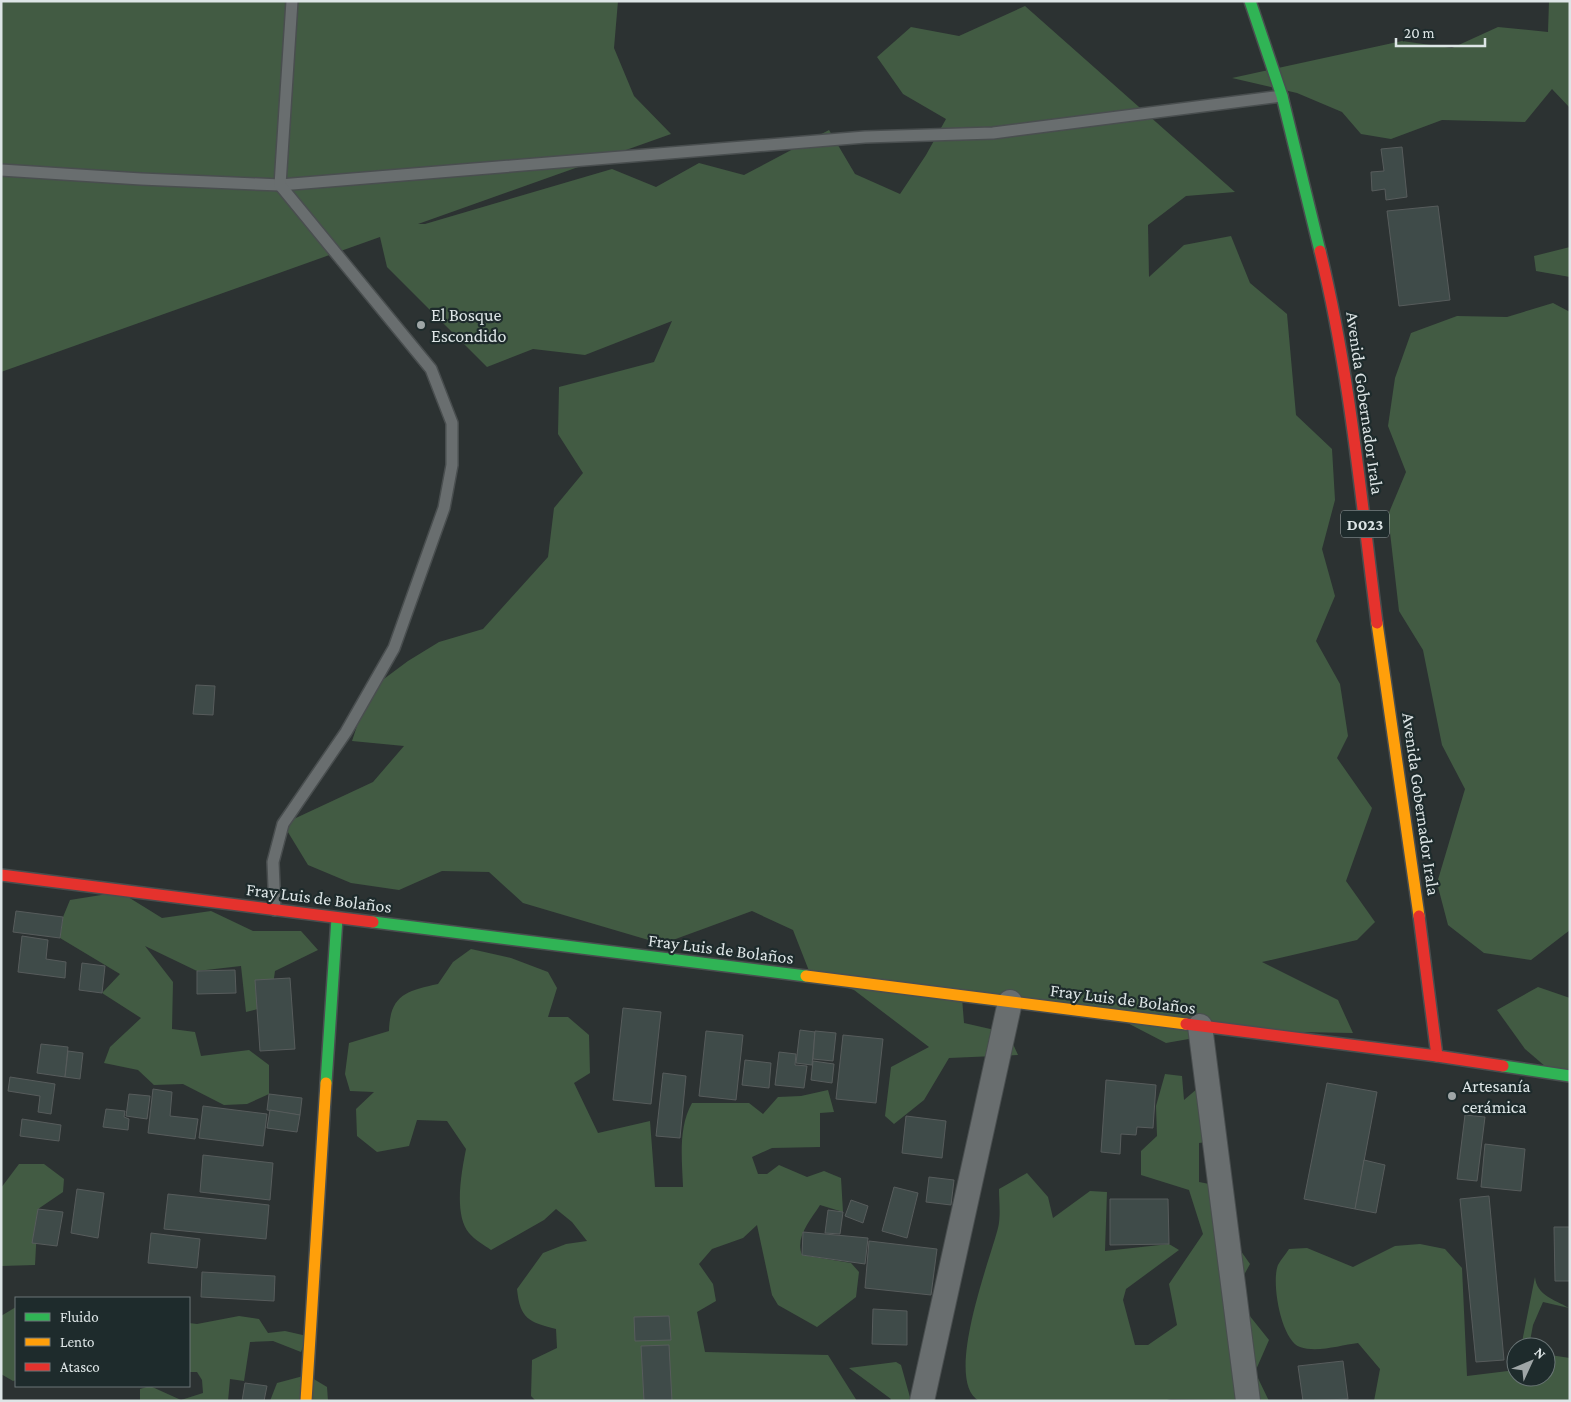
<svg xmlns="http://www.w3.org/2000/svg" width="1571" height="1402" viewBox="0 0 1571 1402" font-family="'Crimson Pro',serif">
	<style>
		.forest { fill: #425b43 }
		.building { fill: #3f4b49; stroke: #575c5c }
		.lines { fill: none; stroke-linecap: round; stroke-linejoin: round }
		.lane-casing { stroke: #494e4f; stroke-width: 14 }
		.street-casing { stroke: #494e4f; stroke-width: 26 }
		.fast-casing { stroke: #494e4f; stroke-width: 14 }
		.slow-casing { stroke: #494e4f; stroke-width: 14 }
		.jam-casing { stroke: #494e4f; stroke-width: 14 }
		.lane { stroke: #696e6f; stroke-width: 11 }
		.street { stroke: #696e6f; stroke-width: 24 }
		.fast { stroke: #30b455; stroke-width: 11 }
		.slow { stroke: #ff9f0a; stroke-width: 11 }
		.jam { stroke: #e5322d; stroke-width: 11 }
		.poi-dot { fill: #9fa6a7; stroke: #1e2b2c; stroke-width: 2 }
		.labels { text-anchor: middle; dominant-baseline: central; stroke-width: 4.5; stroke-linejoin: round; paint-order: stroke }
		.shield { fill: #1e2b2c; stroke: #a4adae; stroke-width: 1 }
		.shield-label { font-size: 16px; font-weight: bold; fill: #dde5e6 }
		.poi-label { font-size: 18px; fill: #dde5e6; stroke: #1e2b2c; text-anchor: start }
		.street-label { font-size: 18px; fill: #dde5e6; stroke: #1e2b2c }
	</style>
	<rect width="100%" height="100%" fill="#2c3232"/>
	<g class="forest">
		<polygon points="1,1 618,1 614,48 634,96 671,134 418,224 425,224 612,169 656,187 699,163 744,175 829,130 855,174 900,194 926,155 946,119 903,94 877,57 911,27 959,36 1025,6 1235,192 1186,196 1148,225 1149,277 1184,245 1231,236 1250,283 1287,314 1296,415 1332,449 1335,500 1322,549 1335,596 1316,641 1340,684 1348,736 1337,758 1372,808 1346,881 1375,922 1357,940 1262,962 1338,1000 1353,1033 1234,1031 1166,1043 1114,1016 962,998 964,1023 1008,1033 1018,1055 949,1058 924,1100 894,1124 885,1116 891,1067 929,1047 854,990 811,976 793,930 752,911 662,944 523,903 489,872 442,871 399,890 351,883 308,865 283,824 373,782 404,746 352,741 369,690 408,661 439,642 483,629 548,557 554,508 583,473 558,434 559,387 654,362 672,321 585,355 533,349 487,367 387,267 380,237 1,372"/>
		<polygon points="1549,1 1570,1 1570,108 1552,89 1525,122 1442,120 1391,139 1361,134 1342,112 1297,93 1232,78 1402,41 1452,48 1498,27 1548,32"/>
		<polygon points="1570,247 1570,277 1536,271 1534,256"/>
		<polygon points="1553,303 1570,312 1570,930 1531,960 1484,953 1448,925 1437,883 1465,789 1442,745 1423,650 1399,611 1388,515 1406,472 1388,426 1395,378 1411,333 1457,316 1507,317"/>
		<polygon points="120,892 162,918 211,911 253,931 301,931 318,950 275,971 270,1006 246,1012 241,966 197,971 145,946 173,982 172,1029 195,1032 201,1056 249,1050 269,1065 269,1094 247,1104 224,1105 183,1084 154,1085 138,1070 104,1063 110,1047 141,1018 102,993 120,974 60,938 63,917 70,900"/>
		<path d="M 471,949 L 511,958 L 548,972 L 557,988 L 548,1017 L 568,1017 L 589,1035 L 590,1073 L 574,1083 L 598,1133 L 650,1121 L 655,1187 L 683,1187 C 682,1159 678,1128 692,1103 L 749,1103 L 763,1114 L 778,1097 L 801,1096 L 828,1090 L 834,1112 L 820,1113 L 820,1147 L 772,1148 L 752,1157 L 758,1174 L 767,1174 L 779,1165 L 807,1177 L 824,1171 L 841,1178 L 843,1212 L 820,1205 C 810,1221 795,1237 802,1255 L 851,1263 L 859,1272 L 856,1297 L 817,1327 L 778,1305 L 772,1295 L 757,1225 L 743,1238 L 712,1249 L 699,1264 L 713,1284 L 716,1301 L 697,1312 L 705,1352 L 828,1355 L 857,1401 L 536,1401 L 531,1396 L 532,1360 L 557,1348 L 556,1329 C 529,1322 520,1319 517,1289 L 543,1253 L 566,1244 L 587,1241 L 572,1222 L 556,1209 L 544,1220 L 491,1250 C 484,1245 475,1240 469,1233 C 453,1214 462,1170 466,1149 L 447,1121 L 417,1120 L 409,1146 L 377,1152 L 357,1136 L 356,1109 L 374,1092 L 350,1091 L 345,1074 L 349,1043 L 389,1031 C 390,995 406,991 438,984 L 453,962 Z"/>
		<polygon points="1538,987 1570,998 1570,1077 1560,1079 1525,1049 1497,1010"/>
		<path d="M 1165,1074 L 1182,1076 L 1184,1100 L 1205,1082 L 1214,1141 L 1199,1143 L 1199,1182 L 1225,1187 L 1224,1227 L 1250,1264 L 1233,1295 L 1269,1340 L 1255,1372 L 1269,1401 L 1171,1399 L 1163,1401 L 979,1401 C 943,1381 990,1260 998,1228 C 1001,1216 999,1201 999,1189 L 1027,1173 L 1048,1197 L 1053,1218 L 1090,1191 L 1107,1192 L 1105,1251 L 1169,1244 L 1179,1250 L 1126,1289 L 1123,1300 L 1135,1345 L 1148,1345 L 1177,1325 L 1169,1284 L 1203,1234 L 1189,1190 L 1141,1175 L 1141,1151 L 1157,1136 L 1156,1106 Z"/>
		<polygon points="19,1164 44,1164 64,1179 63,1192 38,1209 35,1265 1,1266 1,1188"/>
		<path d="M 1420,1244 L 1445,1249 L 1462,1268 L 1467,1376 L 1516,1370 L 1516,1377 L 1546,1377 L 1546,1352 L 1550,1355 L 1570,1358 L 1570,1401 L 1374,1401 L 1380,1369 L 1358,1343 C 1341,1345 1317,1353 1300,1347 C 1281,1340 1271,1282 1278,1265 C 1281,1259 1286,1254 1289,1249 L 1307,1248 L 1353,1267 L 1395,1246 Z"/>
		<path d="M 1535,1277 C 1537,1296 1554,1299 1569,1308 L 1543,1302 L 1533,1325 L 1530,1341 L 1538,1347 L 1521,1347 Z"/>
		<polygon points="16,1307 16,1380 13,1381 1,1374 1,1316"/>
		<polygon points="239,1316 259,1319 268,1333 285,1331 307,1336 301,1352 273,1341 250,1342 244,1381 230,1379 228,1401 140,1401 140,1389 150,1386 181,1400 203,1393 202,1380 197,1372 189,1372 189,1323 197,1324"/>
		<polygon points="896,1362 901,1365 911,1401 890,1401 891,1399 849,1368"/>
		<polygon points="307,1375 327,1387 328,1401 270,1401 277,1383"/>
	</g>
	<g class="building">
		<polygon points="1402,147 1407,197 1386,200 1385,189 1372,191 1371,172 1384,171 1381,149"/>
		<polygon points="1438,206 1450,300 1399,306 1387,211"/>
		<polygon points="196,685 215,686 213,715 193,714"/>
		<polygon points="16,911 63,917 60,938 13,932"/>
		<polygon points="22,936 48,940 46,959 66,962 65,978 18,972"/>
		<polygon points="82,963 105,966 102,993 79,990"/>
		<polygon points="235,970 236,993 197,994 197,971"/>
		<polygon points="290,978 295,1049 260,1051 255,980"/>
		<polygon points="623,1008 661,1012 651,1104 613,1100"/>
		<polygon points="800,1030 815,1032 812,1065 796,1063"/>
		<polygon points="706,1031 743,1035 736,1100 699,1096"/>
		<polygon points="815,1031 836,1033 833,1061 813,1059"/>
		<polygon points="843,1035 883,1039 876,1103 836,1099"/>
		<polygon points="41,1044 68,1047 65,1077 37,1073"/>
		<polygon points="68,1051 83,1053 80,1079 65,1077"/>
		<polygon points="779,1052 796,1054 795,1065 807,1066 804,1088 775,1085"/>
		<polygon points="745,1060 771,1063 769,1088 742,1085"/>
		<polygon points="813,1061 834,1064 832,1083 811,1080"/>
		<polygon points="663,1073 686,1076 680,1138 656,1136"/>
		<polygon points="10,1077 55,1084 51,1114 38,1112 40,1096 8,1091"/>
		<polygon points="1106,1080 1156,1085 1153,1128 1137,1127 1136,1135 1121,1134 1120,1154 1101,1152"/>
		<polygon points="1327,1083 1377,1092 1355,1209 1304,1199"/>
		<polygon points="153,1089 172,1092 170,1116 198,1119 195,1139 148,1133"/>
		<polygon points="129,1094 150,1096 147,1119 126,1116"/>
		<polygon points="269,1094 302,1098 300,1115 267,1110"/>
		<polygon points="203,1106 267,1114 263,1146 199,1138"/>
		<polygon points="106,1109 125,1111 124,1117 129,1119 128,1130 103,1127"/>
		<polygon points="270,1110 300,1115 297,1132 267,1128"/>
		<polygon points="1465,1115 1485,1117 1477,1181 1457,1179"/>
		<polygon points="906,1116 946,1121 942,1158 902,1153"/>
		<polygon points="22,1119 61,1125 59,1141 20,1136"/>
		<polygon points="1485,1144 1525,1149 1521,1191 1481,1187"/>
		<polygon points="203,1155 273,1163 270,1200 200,1192"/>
		<polygon points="1364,1160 1385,1165 1376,1213 1355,1209"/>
		<polygon points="929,1177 954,1180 951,1205 926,1202"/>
		<polygon points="894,1187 918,1193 907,1238 882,1231"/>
		<polygon points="77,1189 104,1193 98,1238 71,1233"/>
		<polygon points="168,1194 269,1205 266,1239 164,1229"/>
		<polygon points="1489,1196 1504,1360 1476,1362 1460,1199"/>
		<polygon points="1110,1199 1168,1199 1169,1244 1110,1245"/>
		<polygon points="851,1200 868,1206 863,1223 845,1216"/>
		<polygon points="38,1209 63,1212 57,1246 32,1243"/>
		<polygon points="828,1210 843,1212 840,1234 825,1233"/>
		<polygon points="1554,1227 1570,1227 1570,1281 1555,1281"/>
		<polygon points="803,1232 868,1238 865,1264 802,1255"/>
		<polygon points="151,1233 200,1239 197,1268 148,1263"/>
		<polygon points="869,1241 937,1249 931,1295 865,1288"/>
		<polygon points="202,1272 275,1276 274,1301 201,1297"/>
		<polygon points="873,1309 907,1311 907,1345 872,1344"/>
		<polygon points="669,1316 671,1340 635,1341 634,1317"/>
		<polygon points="669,1345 672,1401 644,1401 641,1346"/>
		<polygon points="1343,1361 1348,1399 1303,1401 1298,1366"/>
		<polygon points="245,1383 267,1386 264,1401 242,1401"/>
	</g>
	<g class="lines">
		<defs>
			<g id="lane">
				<polyline points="1,170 141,179 280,185 865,137 993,133 1282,96"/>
				<polyline points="275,910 273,862 283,824 346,732 394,648 444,508 452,465 452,423 431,369 280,185 292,1"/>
			</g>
			<g id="street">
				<polyline points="1200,1026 1248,1401"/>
				<polyline points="922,1401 1010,1002"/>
			</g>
			<g id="fast">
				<polyline points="1250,1 1282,96 1320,251"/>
				<polyline points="373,922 806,976"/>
				<polyline points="1503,1066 1570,1076"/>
				<polyline points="326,1083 337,918"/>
			</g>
			<g id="slow">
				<polyline points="1377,623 1419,916"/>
				<polyline points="806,976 1186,1024"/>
				<polyline points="306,1401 326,1083"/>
			</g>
			<g id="jam">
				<path d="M 1320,251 C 1350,373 1361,499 1377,623"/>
				<polyline points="1,875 373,922"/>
				<polyline points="1419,916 1437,1056 1503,1066"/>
				<polyline points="1186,1024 1437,1056"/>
			</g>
		</defs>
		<use href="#lane" class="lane-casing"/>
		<use href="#street" class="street-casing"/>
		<use href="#fast" class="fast-casing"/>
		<use href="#slow" class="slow-casing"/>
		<use href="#jam" class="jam-casing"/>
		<use href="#lane" class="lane"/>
		<use href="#street" class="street"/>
		<use href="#fast" class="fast"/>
		<use href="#slow" class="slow"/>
		<use href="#jam" class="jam"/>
	</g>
	<g class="poi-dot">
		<circle cx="421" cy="325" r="5"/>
		<circle cx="1452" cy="1096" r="5"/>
	</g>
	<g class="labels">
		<rect class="shield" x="1341" y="510.5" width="48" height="27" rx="4"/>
		<g class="shield-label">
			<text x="1365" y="524">D023</text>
		</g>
		<g class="poi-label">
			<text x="431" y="315">El Bosque<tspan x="431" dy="21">Escondido</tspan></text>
			<text x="1462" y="1086">Artesanía<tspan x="1462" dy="21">cerámica</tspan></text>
		</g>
		<g class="street-label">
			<text transform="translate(1365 403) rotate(82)">Avenida Gobernador Irala</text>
			<text transform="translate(1421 804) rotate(82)">Avenida Gobernador Irala</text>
			<text transform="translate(319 898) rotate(7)">Fray Luis de Bolaños</text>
			<text transform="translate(721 949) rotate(7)">Fray Luis de Bolaños</text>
			<text transform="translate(1123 999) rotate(7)">Fray Luis de Bolaños</text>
		</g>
	</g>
	<rect width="1571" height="1402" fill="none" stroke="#dde5e6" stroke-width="5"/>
	<rect x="15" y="1297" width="175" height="90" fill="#1e2b2c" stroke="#6a7576"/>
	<rect x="25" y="1313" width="25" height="8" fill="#30b455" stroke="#6a7576"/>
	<text x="60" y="1322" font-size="15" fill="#dde5e6">Fluido</text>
	<rect x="25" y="1338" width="25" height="8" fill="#ff9f0a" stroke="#6a7576"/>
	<text x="60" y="1347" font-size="15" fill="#dde5e6">Lento</text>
	<rect x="25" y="1363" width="25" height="8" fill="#e5322d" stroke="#6a7576"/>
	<text x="60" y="1372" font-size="15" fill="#dde5e6">Atasco</text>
	<g transform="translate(1531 1362) rotate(46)"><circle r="24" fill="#1e2b2c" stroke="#6a7576"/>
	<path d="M0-4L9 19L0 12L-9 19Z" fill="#9fa6a7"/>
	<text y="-8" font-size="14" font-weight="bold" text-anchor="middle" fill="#dde5e6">N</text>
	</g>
	<path d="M1396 38v8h89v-8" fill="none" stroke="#dde5e6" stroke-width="2.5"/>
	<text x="1404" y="38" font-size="15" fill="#dde5e6" stroke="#1e2b2c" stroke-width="4" paint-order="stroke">20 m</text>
</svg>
